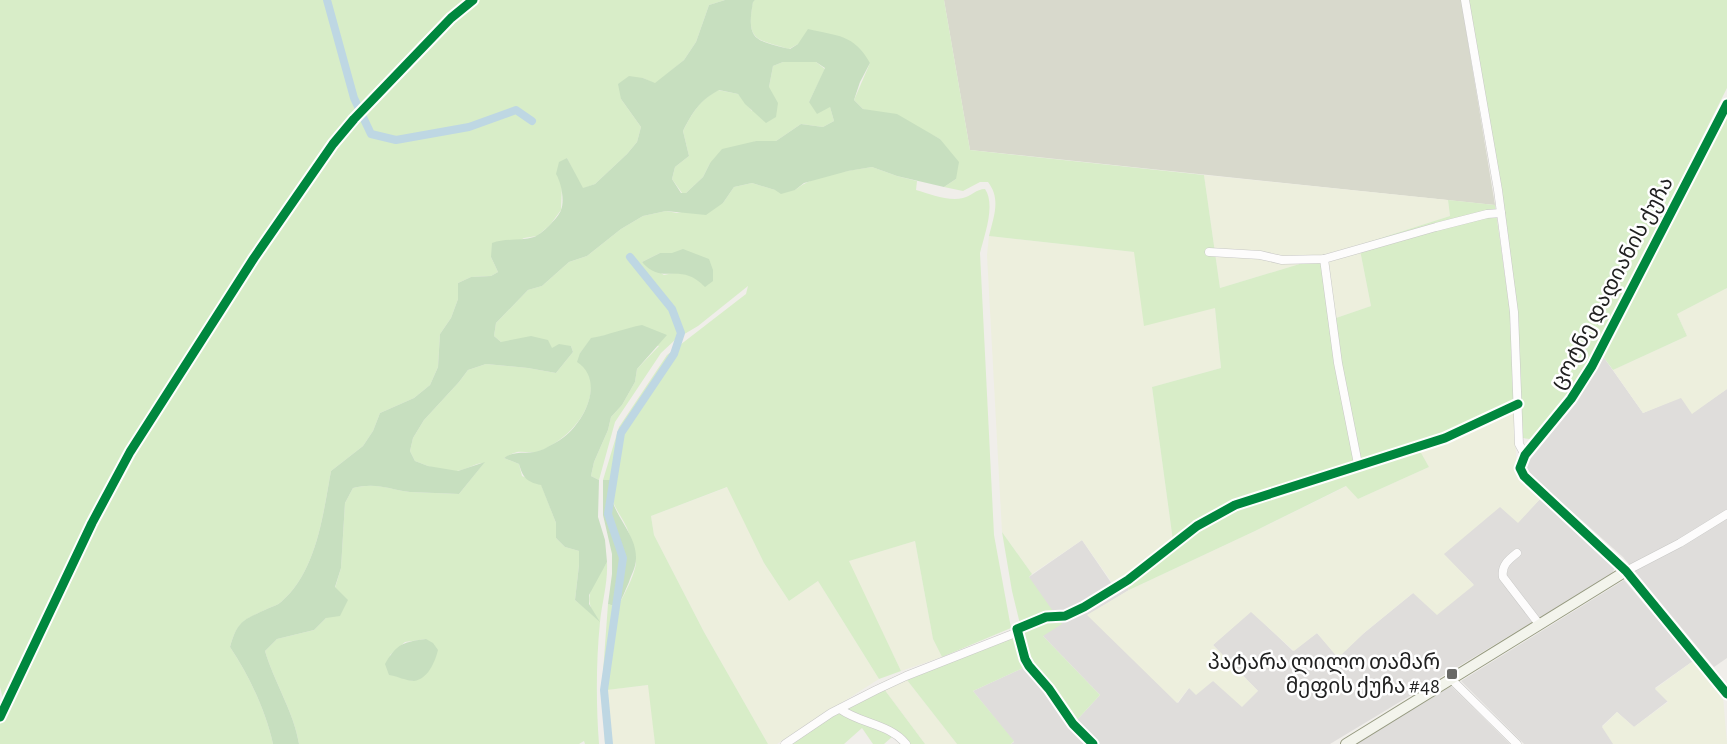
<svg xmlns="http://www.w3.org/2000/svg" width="1727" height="744" viewBox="0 0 1727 744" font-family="'Alegreya Sans','Noto Sans Georgian',sans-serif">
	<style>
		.residential { fill: #dfdddb }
		.construction { fill: #d8d9cc }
		.farmland { fill: #edefdd }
		.grass { fill: #d8edc8; fill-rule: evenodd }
		.forest { fill: #c7dfbf; fill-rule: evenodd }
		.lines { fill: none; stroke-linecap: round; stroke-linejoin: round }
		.canal { stroke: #bed7e3; stroke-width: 8 }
		.street-casing { stroke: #c8c8c6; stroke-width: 9 }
		.secondary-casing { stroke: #969a80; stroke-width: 12 }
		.street { stroke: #fdfcfc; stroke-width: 8 }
		.secondary { stroke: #f3f4ec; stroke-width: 10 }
		.cycleway-casing { stroke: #fff; stroke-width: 13 }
		.cycleway { stroke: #00873e; stroke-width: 9 }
		.poi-dot { fill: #696967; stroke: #fff; stroke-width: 2 }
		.labels { text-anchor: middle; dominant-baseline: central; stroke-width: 5; stroke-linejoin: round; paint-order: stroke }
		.street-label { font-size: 21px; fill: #212121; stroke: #fff }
		.poi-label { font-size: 21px; fill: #212121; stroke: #fff; text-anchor: end }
	</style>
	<rect width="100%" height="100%" fill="#f0eeea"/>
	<g class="residential">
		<polygon points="1602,355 1643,413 1681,397 1692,413 1727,389 1727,658 1714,667 1623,557 1531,475 1526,467 1528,459 1577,397"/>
		<polygon points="1541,498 1615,567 1612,574 1330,744 1098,744 1076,721 1100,695 1043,636 1029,577 1082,540 1112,584 1123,577 1129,590 1088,615 1178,703 1189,688 1213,681 1258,691 1213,645 1251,611 1293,651 1317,633 1338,657 1364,633 1413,593 1473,584 1443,554 1500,506 1518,522"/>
		<polygon points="1624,580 1693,661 1655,688 1668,701 1634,727 1617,712 1602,726 1617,740 1613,744 1524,744 1461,681"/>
		<polygon points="1025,667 1050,699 1063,719 1087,744 1011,744 1014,742 973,691"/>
		<polygon points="1451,686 1510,744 1355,744"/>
	</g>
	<polygon class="construction" points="944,0 1461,0 1495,205 970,150"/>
	<g class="farmland">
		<polygon points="1204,175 1448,200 1450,216 1359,245 1371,306 1336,318 1326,256 1220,288"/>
		<polygon points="989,236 1134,252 1215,307 1221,368 1152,387 1173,541 1113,584 1082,540 1032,574 1002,532 987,255"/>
		<polygon points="1727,288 1727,389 1692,414 1681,398 1643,413 1613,370 1687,336 1677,314"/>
		<polygon points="1514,413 1517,475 1522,483 1541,498 1518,523 1500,507 1444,554 1474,585 1437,615 1413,593 1364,633 1338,658 1317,633 1294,651 1251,612 1213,645 1258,691 1242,707 1213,681 1196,695 1189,688 1177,703 1087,615 1129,590 1255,531 1347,486 1358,499 1429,467 1420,451"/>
		<polygon points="728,487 764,563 789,601 818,581 879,679 777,744 768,744 704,632 654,535 651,516"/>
		<polygon points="915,541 933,639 942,657 901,671 848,561"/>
		<polygon points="1693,661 1723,696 1727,744 1613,744 1602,727 1617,712 1634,727 1668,702 1655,689"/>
		<polygon points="907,680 957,744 925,744 884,689"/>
		<polygon points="649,685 655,744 612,744 606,690"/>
	</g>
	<g class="grass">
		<polygon points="0,0 465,0 339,130 281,214 129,449 4,703 0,687"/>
		<path d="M 479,0 L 725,0 L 709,5 L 696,42 L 684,60 L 655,84 L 643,78 L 621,99 L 641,127 L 637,142 L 627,154 L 595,184 L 582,189 L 567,158 L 562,183 L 561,210 L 550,225 L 537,236 L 524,238 L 491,257 L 498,272 L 491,276 L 471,277 L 458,283 L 458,299 L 451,318 L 440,334 L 438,367 L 430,385 L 414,398 L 380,413 L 373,431 L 363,446 L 331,471 C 323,514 317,571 281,602 C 278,605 273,606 269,608 C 245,620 238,619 230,647 C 249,675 266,712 273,744 L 0,744 L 0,724 L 64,588 L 131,456 L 313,179 L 355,123 L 456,20 Z"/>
		<path d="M 755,0 L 944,0 L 970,150 L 1204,175 L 1220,288 L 1326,256 L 1336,318 L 1371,306 L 1359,245 L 1450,216 L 1448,200 L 1495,205 L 1510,312 L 1514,413 L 1420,451 L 1429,467 L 1358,499 L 1346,486 L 1255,531 L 1129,590 L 1123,577 L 1173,541 L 1152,387 L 1221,368 L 1215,308 L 1144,326 L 1134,252 L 989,236 C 994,216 1001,199 988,182 L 980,182 L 963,191 L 944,187 L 956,179 L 940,139 L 919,128 L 863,109 L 854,100 L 870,63 L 798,44 L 789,49 C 755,39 746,41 753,1 Z"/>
		<polygon points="1467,0 1727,0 1727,88 1582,377 1534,437 1529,439 1523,438 1522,435 1515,304"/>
		<path d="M 783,62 L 816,62 L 825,69 L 809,102 L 830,107 L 834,121 L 823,127 L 801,124 L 776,141 L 756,141 L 710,163 L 703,177 L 686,193 L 682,193 L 672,179 L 675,167 L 689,156 L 683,131 C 692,113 700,100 718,90 L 738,94 L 752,111 L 769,87 L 773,66 Z"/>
		<polygon points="1727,114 1727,288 1677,314 1687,336 1613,370 1602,355"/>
		<path d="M 872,167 L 897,176 L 917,181 L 916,190 C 930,194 949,202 963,198 C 972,196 976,189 985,189 C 996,205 984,236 980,253 L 994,535 L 1011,628 L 942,657 L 933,639 L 915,541 L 849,561 L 901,671 L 879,679 L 818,581 L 789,601 L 764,563 L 727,487 L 651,516 L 654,535 L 704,632 L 768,744 L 655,744 L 648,685 L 607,690 L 612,744 L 605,744 L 602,686 L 608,604 L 617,607 C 623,598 637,571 636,560 C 635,550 630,537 627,528 C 618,509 609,504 611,480 L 603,480 L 619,427 L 667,355 L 746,294 L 748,286 L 698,326 L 676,339 L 661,353 L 615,422 L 599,480 L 591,476 L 594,462 L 608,430 L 611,417 L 622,405 L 635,382 L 637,369 L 659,346 L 615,333 L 591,339 L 580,353 C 584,362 591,374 591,384 C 592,414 566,440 540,451 C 532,454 525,451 517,452 C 513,453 508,456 504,458 L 519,464 L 522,476 L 541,484 L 556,523 L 556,538 L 565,547 L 579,551 L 579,565 L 575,600 L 597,618 C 580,596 595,582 607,562 C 608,583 602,602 600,622 C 596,662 596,704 599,744 L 585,744 L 584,741 L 579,744 L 299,744 C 294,712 274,682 265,651 L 277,639 L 314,630 L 326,618 L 341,568 L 345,503 L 353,488 C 377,482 388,489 410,492 C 426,493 443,493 459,494 L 484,463 C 475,463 466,470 457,471 C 443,472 427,466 415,461 L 410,451 L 413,438 L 424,420 L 459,382 L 468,370 L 486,364 L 528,368 L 556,373 L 573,352 L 571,346 L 552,349 L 501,342 L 494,336 L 496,323 L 528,290 L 542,286 L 569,262 L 587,256 L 621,229 L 643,216 L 666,211 L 677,213 L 723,203 L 734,187 L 752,183 L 775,190 L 795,190 C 815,174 848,171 872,167 ZM 660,253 L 672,253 L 705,286 C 693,274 681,270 664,275 L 642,262 ZM 426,639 L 413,681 L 389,674 L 390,655 L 405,642 Z"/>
		<polygon points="1002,532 1032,574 1029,577 1062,624 1043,636 1100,695 1076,721 1028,657 1012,591"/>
		<polygon points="1015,637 1025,667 973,691 1014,741 1011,744 957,744 907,680"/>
		<polygon points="884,689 925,744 900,744 893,736 884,744 873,744 862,728 844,744 791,744 833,715"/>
	</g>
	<g class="forest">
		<path d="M 725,0 L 755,0 L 753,2 C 746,41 755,40 790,49 L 798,44 L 808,29 C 837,36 854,34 870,63 L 860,82 L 854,100 L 863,109 L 897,114 L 940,139 L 959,162 L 956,179 L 944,187 L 897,176 L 872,167 L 848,171 L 804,183 L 795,190 L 781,194 L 775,190 L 752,183 L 734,187 L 723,203 L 706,215 L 666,211 L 643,216 L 621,229 L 587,256 L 569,262 L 542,286 L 528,290 L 496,323 L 494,336 L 501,342 L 531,336 L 548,340 L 552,348 L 559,344 L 571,346 L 573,352 L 556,373 L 528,368 L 486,364 L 468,370 L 459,382 L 424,420 L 413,438 L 410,451 L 415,461 L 428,466 L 458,471 L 485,462 L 459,494 C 443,493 426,493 410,492 C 388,489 376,482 353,488 L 345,503 L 341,568 L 335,587 L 348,600 L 340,616 L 326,618 L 314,630 L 277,639 L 265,651 C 274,682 294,712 299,744 L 273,744 C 266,712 249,675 230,647 C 238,619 244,620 269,608 C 273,606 278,605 281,602 C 317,571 323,514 331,471 L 363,446 L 373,431 L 380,413 L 414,398 L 430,385 L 438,367 L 440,334 L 451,318 L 458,299 L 458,283 L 471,277 L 491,276 L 498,272 L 491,257 L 492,243 C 506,238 521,241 534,237 C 541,235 559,217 561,210 C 565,200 561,182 556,174 L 559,162 L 567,158 L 583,188 L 595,184 L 627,154 L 637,142 L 641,127 L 621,99 L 618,84 L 629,76 L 643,78 L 655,83 L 684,60 L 696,42 L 709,5 ZM 783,62 L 816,62 L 825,68 L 809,102 L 817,114 L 830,107 L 834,121 L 823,127 L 801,124 L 776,141 L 756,141 L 722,149 L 710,163 L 703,177 L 686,193 L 681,193 L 672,179 L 675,167 L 689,156 L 683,131 C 692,113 700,100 719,90 L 738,94 L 745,104 L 766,123 L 776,117 L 778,103 L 769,87 L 773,66 Z"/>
		<path d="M 683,249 L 709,259 L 713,270 L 713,281 L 705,287 C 679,260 663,287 642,262 L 660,253 L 672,253 Z"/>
		<path d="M 642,325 L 667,335 L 637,369 L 635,382 L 622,405 L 611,417 L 608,430 L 594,462 L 591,476 L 599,480 L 598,517 L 605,540 L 607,562 L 589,595 L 589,604 L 600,622 L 575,600 L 579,565 L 579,551 L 565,547 L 556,538 L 556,523 L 541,485 C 527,482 523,478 519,464 L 504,458 C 516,449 530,456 544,449 C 550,445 558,442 564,437 C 585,421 605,380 577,362 L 580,353 L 591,338 C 609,335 625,328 642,325 Z"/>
		<path d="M 603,480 L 611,480 C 610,488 609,496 613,503 C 620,522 637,538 636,559 C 636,567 631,575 629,582 C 625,591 622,599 617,607 L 608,604 L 612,574 L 612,554 L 603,515 Z"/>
		<path d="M 426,639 L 433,643 L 438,650 C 435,662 428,679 414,681 C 407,681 396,676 389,675 L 385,664 C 397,643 404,642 426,639 Z"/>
	</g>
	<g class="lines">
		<g class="canal">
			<polyline points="327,0 354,98 371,134 396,140 469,127 516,110 532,121"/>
			<polyline points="609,744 604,690 623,558 608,514 621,433 674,354 681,333 672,309 630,257"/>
		</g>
		<defs>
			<g id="street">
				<polyline points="1465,0 1498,190 1514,312 1519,444 1525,455"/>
				<polyline points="1727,104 1592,366 1571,399 1525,455 1520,468 1524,476 1626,571 1727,694"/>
				<polyline points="1209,252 1260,255 1282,260 1324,259 1436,227 1487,214 1501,213"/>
				<polyline points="1324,259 1338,363 1358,464"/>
				<path d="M 1517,553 C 1508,560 1501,566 1503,577 L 1539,624"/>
				<polyline points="1626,571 1680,543 1727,514"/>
				<polyline points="1451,679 1517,744"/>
				<path d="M 840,709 C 861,724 890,724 906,744"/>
				<polyline points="0,717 92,523 130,452 254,258 333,144 354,119 451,18 473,0"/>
				<polyline points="785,744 831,713 876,690 906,676 1018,632"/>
				<polyline points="1093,744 1073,724 1049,689 1029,666 1025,659 1017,629 1046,617 1065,616 1084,607 1128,580 1197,526 1235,505 1445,438 1518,404"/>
			</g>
			<polyline id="secondary" points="1346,744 1626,571"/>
		</defs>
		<use href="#street" class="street-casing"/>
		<use href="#secondary" class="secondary-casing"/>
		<use href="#street" class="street"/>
		<use href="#secondary" class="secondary"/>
		<defs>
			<g id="cycleway">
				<polyline points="1727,104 1592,366 1571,399 1525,455 1520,468 1524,476 1626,571 1727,694"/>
				<polyline points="0,717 92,523 130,452 254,258 333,144 354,119 451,18 473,0"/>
				<polyline points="1093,744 1073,724 1049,689 1029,666 1025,659 1017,629 1046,617 1065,616 1084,607 1128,580 1197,526 1235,505 1445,438 1518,404"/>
			</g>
		</defs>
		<use href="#cycleway" class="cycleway-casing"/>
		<use href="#cycleway" class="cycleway"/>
	</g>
	<rect class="poi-dot" x="1446" y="668" width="12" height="12" rx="3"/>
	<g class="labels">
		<g class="street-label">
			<text transform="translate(1612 283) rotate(-62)">ცოტნე დადიანის ქუჩა</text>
		</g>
		<g class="poi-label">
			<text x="1440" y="662">პატარა ლილო თამარ<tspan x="1440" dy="24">მეფის ქუჩა #48</tspan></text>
		</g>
	</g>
</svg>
